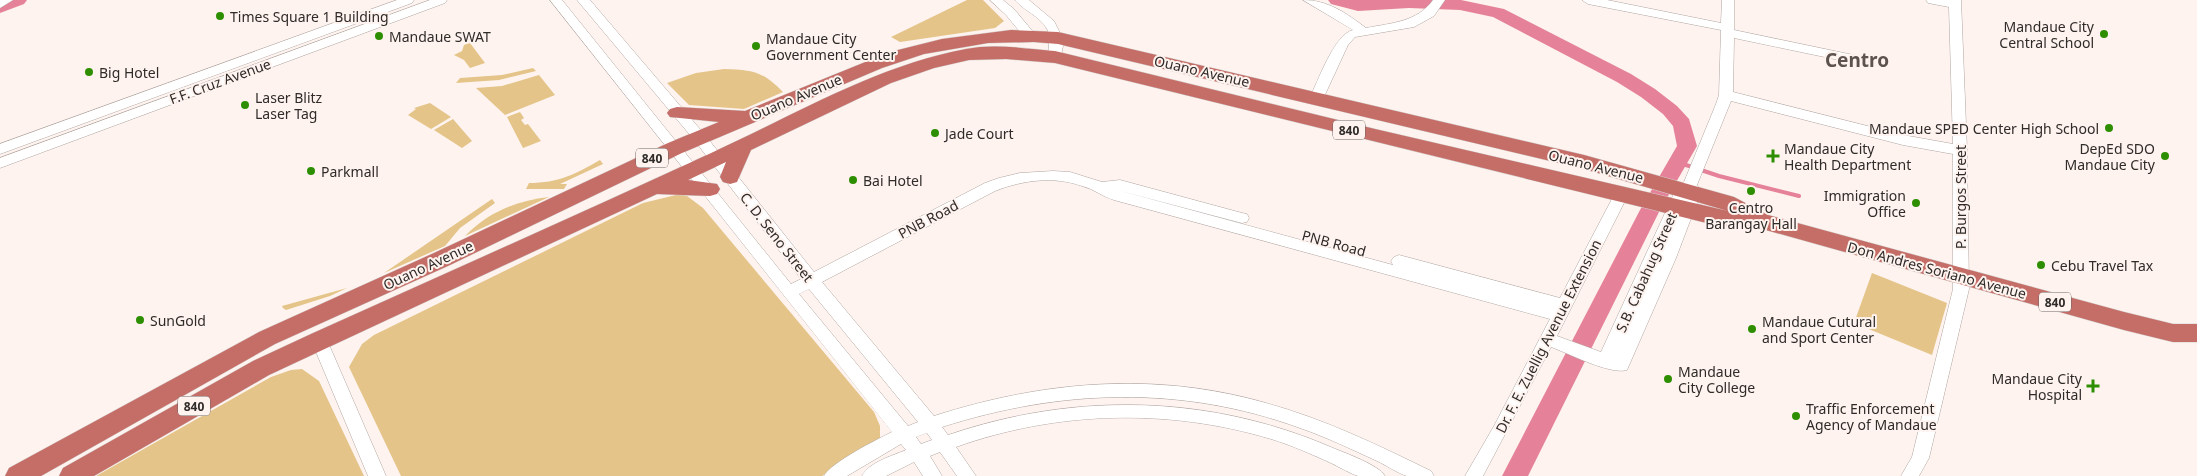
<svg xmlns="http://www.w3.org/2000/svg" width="2197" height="476" viewBox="0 0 2197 476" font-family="'Noto Sans',sans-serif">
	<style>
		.green { fill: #e4c489 }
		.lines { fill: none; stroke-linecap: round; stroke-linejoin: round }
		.stream { stroke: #e58299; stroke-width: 4 }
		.river { fill: #e58299; fill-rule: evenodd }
		.minor-casing { stroke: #afa5a1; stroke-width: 1 }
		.highway-casing { stroke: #d5d5d4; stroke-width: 1 }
		.minor { fill: #fff; fill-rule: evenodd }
		.highway { fill: #c56d67; fill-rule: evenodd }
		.poi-dot { fill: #2e8e02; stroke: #fef3ee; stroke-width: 2 }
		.labels { text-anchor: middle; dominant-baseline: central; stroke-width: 4; stroke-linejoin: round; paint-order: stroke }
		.shield { fill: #fef3ee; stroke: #6d6764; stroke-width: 1 }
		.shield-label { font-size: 12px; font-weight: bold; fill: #2f2b29 }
		.poi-label { font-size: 14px; fill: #2f2b29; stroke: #fef3ee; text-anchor: start }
		.street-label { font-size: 14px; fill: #2f2b29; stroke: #fef3ee }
		.district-label { font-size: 19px; font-weight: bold; fill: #5c534f; stroke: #fef3ee }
	</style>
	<rect width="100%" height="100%" fill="#fef3ee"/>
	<g class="green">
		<polygon points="967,0 983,0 1004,21 995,28 900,42 891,37"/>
		<polygon points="470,43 485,63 470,68 464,60 454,55 462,51 464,45"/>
		<polygon points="533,68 536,71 499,80 456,83 460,78 502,75"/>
		<path d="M 724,69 C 753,70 762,71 783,92 L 744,109 L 689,105 L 667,83 L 696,73 Z"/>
		<polygon points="539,75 555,95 505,115 476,88 502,86"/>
		<polygon points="430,103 451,117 431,129 408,115 416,109 414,108"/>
		<polygon points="520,112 524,118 521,120 525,125 528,124 541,141 523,148 507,117"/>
		<polygon points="453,119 472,141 462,148 434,130"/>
		<path d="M 600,160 L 603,164 L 560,184 L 567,184 L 564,189 L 526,189 L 529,183 C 558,183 576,174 600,160 Z"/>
		<polygon points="680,194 687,196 703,208 874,412 880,426 880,438 822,476 401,476 349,367 362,344 374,335 643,203"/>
		<path d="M 549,197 L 465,236 C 488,212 516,201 549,197 Z"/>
		<polygon points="492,199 495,203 460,228 445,246 384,273"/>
		<polygon points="1872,273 1947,303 1932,355 1854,323"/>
		<polygon points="347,288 330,296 286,310 283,308 282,306"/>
		<polygon points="302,369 319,381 364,476 96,476 271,377 291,370"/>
	</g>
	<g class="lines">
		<polyline class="stream" points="1677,162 1719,176 1799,196"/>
		<g class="river">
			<polygon points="4,0 27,0 24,4 0,13 0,2"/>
			<polygon points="1328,0 1461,0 1504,9 1631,74 1655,89 1677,106 1689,119 1697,146 1660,210 1528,476 1502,476 1640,210 1677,146 1673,126 1663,114 1641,97 1617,82 1493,17 1460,10 1409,8 1358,11 1331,4"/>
		</g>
		<defs>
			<g id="minor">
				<polygon points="0,0 13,0 0,8"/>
				<polygon points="397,0 414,0 412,3 0,154 0,144"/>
				<polygon points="430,0 447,0 445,3 0,168 0,158"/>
				<path d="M 550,0 L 562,0 L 791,284 L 801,279 L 695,141 L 577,0 L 590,0 L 705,135 L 814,272 L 985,183 L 999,178 L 1020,173 L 1053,171 L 1070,172 L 1102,182 L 1120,180 L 1242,213 L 1247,214 L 1249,218 L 1247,222 L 1242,223 L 1117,190 L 1393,265 L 1391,261 L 1394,257 L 1399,255 L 1560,298 L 1614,195 L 1616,191 L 1626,191 L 1628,195 L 1557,336 L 1601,352 L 1676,189 L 1684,182 L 1716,104 L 1719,95 L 1721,30 L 1588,4 L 1582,0 L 1607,0 L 1721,23 L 1722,0 L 1734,0 L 1734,30 L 1863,57 L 1869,61 L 1863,65 L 1734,38 L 1733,92 L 1903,135 L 1953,144 L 1949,7 L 1928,3 L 1926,0 L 1961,0 L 1967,150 L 1969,289 L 1929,458 L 1919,476 L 1901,476 L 1912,457 L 1953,289 L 1953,154 L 1903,145 L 1731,101 L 1697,185 L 1701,192 L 1676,258 L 1627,370 C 1610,375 1570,354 1551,347 L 1483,476 L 1465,476 L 1494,426 L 1550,319 L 1114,200 C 1103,197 1094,189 1082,186 C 1054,176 1023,180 995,191 L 822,282 L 934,416 C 1043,381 1155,371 1266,403 C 1324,419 1378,445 1431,471 L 1434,476 C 1426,476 1415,476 1407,476 C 1397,473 1386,465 1377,461 C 1351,449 1326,437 1300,428 C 1182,385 1061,389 942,427 L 948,435 C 1074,392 1209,394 1333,448 C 1345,453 1379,465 1385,476 C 1377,476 1366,476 1358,476 C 1349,473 1339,467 1331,463 C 1311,454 1291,445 1271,439 C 1168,408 1057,411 956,447 L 976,476 L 957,476 L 940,452 L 930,456 L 942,476 L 923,476 L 914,462 L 886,476 L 862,476 C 869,462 892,456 906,450 L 901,444 L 847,476 L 824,476 C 830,463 878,439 892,432 ZM 809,289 L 918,422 L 908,426 L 799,294 ZM 927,433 L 932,440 L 921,444 L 916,437 Z"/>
				<polygon points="990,0 1003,0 1014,9 1034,33 1036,36 1034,39 1026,39 1006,15"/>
				<path d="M 1015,0 L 1029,0 L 1054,21 L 1062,37 L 1063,46 L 1060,60 L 1050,60 C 1046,51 1052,39 1047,29 C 1040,16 1024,11 1015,0 Z"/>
				<path d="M 1303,0 C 1328,0 1346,13 1366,28 C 1392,23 1417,22 1433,0 L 1445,0 L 1434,16 L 1414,27 L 1355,37 L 1348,45 L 1323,99 L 1316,103 L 1309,99 C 1318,82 1334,34 1353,30 Z"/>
				<polygon points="319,334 325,335 327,340 386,476 368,476 311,340 313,335"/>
			</g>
			<path id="highway" d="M 1011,30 L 1058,32 L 1584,155 L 1734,197 L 1768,215 L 2124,312 L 2173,324 L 2197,324 L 2197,342 L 2173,342 L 2124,330 L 1766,230 L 1719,226 L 1055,63 L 1006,59 L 969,60 L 934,68 L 891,83 L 751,150 L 737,182 L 730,184 L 723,182 L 720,177 L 726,162 L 688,180 L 717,184 L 720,189 L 717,194 L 710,196 L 657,194 L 269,375 L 94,476 L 59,476 L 63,468 L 253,361 L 311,334 C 444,274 577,215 709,154 C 793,116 875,66 966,49 C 995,43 1026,49 1055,51 L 1375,129 L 1728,211 L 1584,169 L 1058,44 L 1034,42 L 988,43 L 924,54 L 882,68 L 682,153 L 450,265 L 275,344 L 41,476 L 5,476 L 9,468 L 259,332 L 434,253 L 668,143 L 719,122 L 670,117 L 667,113 L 670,109 L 677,107 L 745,111 L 890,52 L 942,39 Z"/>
		</defs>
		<use href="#minor" class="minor-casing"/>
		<use href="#highway" class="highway-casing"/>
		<use href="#minor" class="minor"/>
		<use href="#highway" class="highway"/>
	</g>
	<g class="poi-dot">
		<circle cx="220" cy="16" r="5"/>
		<circle cx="2104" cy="34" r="5"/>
		<circle cx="379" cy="36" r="5"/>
		<circle cx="756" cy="46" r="5"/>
		<circle cx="89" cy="72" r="5"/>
		<circle cx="245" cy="105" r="5"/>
		<circle cx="2109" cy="128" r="5"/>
		<circle cx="935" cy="133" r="5"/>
		<path d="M1770.5 148.5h5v5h5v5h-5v5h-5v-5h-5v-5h5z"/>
		<circle cx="2165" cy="156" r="5"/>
		<circle cx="311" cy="171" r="5"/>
		<circle cx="853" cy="180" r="5"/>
		<circle cx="1751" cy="191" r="5"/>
		<circle cx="1916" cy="203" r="5"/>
		<circle cx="2041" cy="265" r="5"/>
		<circle cx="140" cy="320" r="5"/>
		<circle cx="1752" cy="329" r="5"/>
		<circle cx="1668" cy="379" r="5"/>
		<path d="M2090.5 378.5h5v5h5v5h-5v5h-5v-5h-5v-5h5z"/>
		<circle cx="1796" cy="416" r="5"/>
	</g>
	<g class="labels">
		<g class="shield">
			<rect x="1333" y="120.5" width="32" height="19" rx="4"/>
			<rect x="636" y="148.5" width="32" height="19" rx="4"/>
			<rect x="2039" y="292.5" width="32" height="19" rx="4"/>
			<rect x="178" y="396.5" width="32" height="19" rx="4"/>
		</g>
		<g class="shield-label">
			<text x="1349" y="130">840</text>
			<text x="652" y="158">840</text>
			<text x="2055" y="302">840</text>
			<text x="194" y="406">840</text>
		</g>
		<g class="poi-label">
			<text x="230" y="16">Times Square 1 Building</text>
			<text x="2094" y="26" text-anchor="end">Mandaue City<tspan x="2094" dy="16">Central School</tspan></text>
			<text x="389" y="36">Mandaue SWAT</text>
			<text x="766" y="38">Mandaue City<tspan x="766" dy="16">Government Center</tspan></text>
			<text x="99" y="72">Big Hotel</text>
			<text x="255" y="97">Laser Blitz<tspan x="255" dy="16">Laser Tag</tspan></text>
			<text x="2099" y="128" text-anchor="end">Mandaue SPED Center High School</text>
			<text x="945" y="133">Jade Court</text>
			<text x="1784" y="148">Mandaue City<tspan x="1784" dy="16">Health Department</tspan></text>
			<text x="2155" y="148" text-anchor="end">DepEd SDO<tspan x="2155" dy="16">Mandaue City</tspan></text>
			<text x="321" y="171">Parkmall</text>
			<text x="863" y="180">Bai Hotel</text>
			<text x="1906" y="195" text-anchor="end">Immigration<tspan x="1906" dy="16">Office</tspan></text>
			<text x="1751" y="207" text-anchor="middle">Centro<tspan x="1751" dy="16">Barangay Hall</tspan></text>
			<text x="2051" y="265">Cebu Travel Tax</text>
			<text x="150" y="320">SunGold</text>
			<text x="1762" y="321">Mandaue Cutural<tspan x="1762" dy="16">and Sport Center</tspan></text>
			<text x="1678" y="371">Mandaue<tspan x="1678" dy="16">City College</tspan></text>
			<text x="2082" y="378" text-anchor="end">Mandaue City<tspan x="2082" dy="16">Hospital</tspan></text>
			<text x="1806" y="408">Traffic Enforcement<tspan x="1806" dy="16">Agency of Mandaue</tspan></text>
		</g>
		<g class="street-label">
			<text transform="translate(1202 71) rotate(13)">Ouano Avenue</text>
			<text transform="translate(220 81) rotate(-20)">F.F. Cruz Avenue</text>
			<text transform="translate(796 97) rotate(-23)">Ouano Avenue</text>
			<text transform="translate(1596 166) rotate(14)">Ouano Avenue</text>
			<text transform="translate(1960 197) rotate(-90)">P. Burgos Street</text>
			<text transform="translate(928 219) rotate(-28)">PNB Road</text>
			<text transform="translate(777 237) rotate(52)">C. D. Seno Street</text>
			<text transform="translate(1334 243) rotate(15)">PNB Road</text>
			<text transform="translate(428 265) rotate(-25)">Ouano Avenue</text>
			<text transform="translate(1937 270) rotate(15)">Don Andres Soriano Avenue</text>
			<text transform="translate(1646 272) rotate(-66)">S.B. Cabahug Street</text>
			<text transform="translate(1548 336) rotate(-63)">Dr. F. E. Zuellig Avenue Extension</text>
		</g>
		<g class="district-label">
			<text x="1857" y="60">Centro</text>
		</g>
	</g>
</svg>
